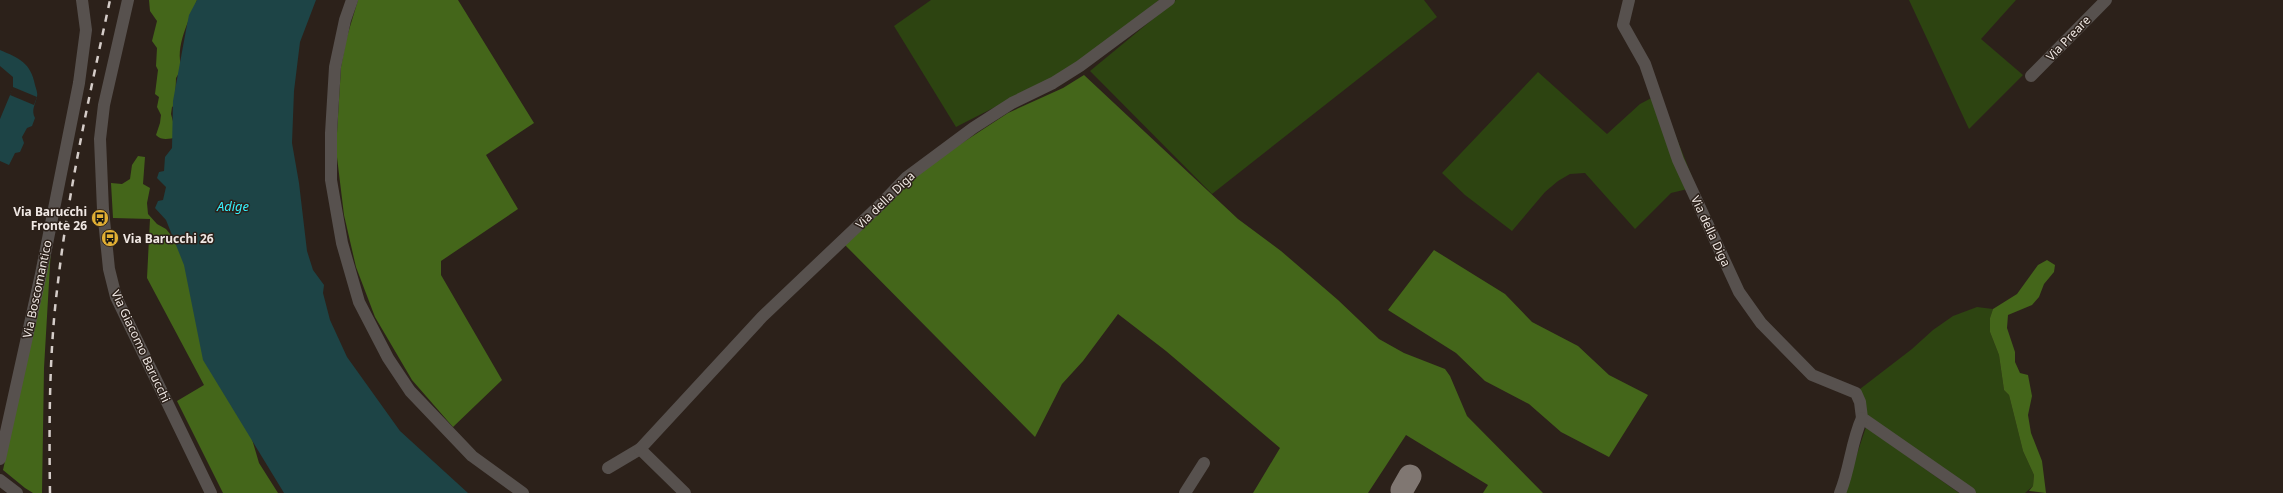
<svg xmlns="http://www.w3.org/2000/svg" width="2283" height="493" viewBox="0 0 2283 493" font-family="'Noto Sans',sans-serif">
	<style>
		.green { fill: #2d4411 }
		.forest { fill: #44661a }
		.water { fill: #1d4446 }
		.pier { fill: #2c211a }
		.lines { fill: none; stroke-linecap: round; stroke-linejoin: round }
		.taxiway { stroke: #807772; stroke-width: 23 }
		.minor { stroke: #57514e; stroke-width: 12 }
		.rail { stroke: #d5cdc9; stroke-width: 2.5; stroke-dasharray: 7 7; stroke-linecap: butt }
		.labels { text-anchor: middle; dominant-baseline: central; stroke-width: 3; stroke-linejoin: round; paint-order: stroke }
		.street-label { font-size: 12px; fill: #f0e8e4; stroke: #2c211a }
		.poi-label { font-size: 12px; font-weight: bold; fill: #f0e8e4; stroke: #2c211a; text-anchor: end }
		.water-label { font-size: 13px; font-style: italic; fill: #36f1fd; stroke: #2c211a }
	</style>
	<rect width="100%" height="100%" fill="#2c211a"/>
	<g class="green">
		<polygon points="931,0 1159,0 1081,63 956,127 894,26"/>
		<polygon points="1176,0 1424,0 1437,17 1212,194 1090,71"/>
		<polygon points="1909,0 2016,0 1981,39 2023,75 1969,129"/>
		<polygon points="1538,72 1607,134 1640,104 1659,94 1696,187 1671,193 1635,229 1585,173 1570,174 1558,181 1545,192 1512,231 1465,195 1442,173"/>
		<polygon points="1977,307 1993,309 1990,318 1990,332 1999,355 2004,390 2009,395 2023,451 2034,475 2033,486 2025,493 1973,493 1863,415 1860,389 1912,349 1933,330 1953,316"/>
		<polygon points="1866,427 1959,493 1844,493"/>
	</g>
	<g class="forest">
		<path d="M 149,0 L 197,0 C 190,19 174,47 182,68 L 176,78 L 175,105 L 172,107 L 171,114 L 177,137 C 169,139 162,141 156,135 L 160,123 L 161,115 L 157,107 L 159,97 L 155,94 L 158,70 L 156,66 L 157,48 L 152,41 L 157,21 L 150,11 Z"/>
		<polygon points="358,0 458,0 534,123 486,155 518,209 441,261 441,275 502,380 453,427 412,380 375,317 356,267 344,215 336,149 341,67 346,40"/>
		<polygon points="1084,75 1238,219 1281,251 1338,300 1379,339 1404,353 1445,369 1450,376 1467,416 1543,493 1483,493 1488,485 1406,435 1368,493 1253,493 1280,448 1166,351 1118,314 1083,361 1062,384 1035,437 845,245 911,179 959,145 1008,113 1063,88"/>
		<polygon points="138,156 145,157 143,184 150,188 147,203 148,214 157,224 166,229 186,254 246,419 259,463 278,493 223,493 177,401 204,385 147,278 150,219 113,218 111,183 122,184 130,179 132,165"/>
		<polygon points="51,248 44,368 42,493 33,493 25,488 3,470"/>
		<polygon points="1434,250 1505,294 1532,322 1578,346 1609,375 1648,395 1609,457 1561,432 1529,404 1485,381 1456,353 1388,310"/>
		<polygon points="2047,260 2055,265 2054,272 2044,284 2039,297 2032,305 2008,315 2007,328 2015,352 2015,362 2020,373 2028,375 2032,396 2028,415 2031,433 2042,461 2046,493 2029,491 2033,486 2034,475 2023,451 2009,395 2004,390 1999,355 1990,332 1990,318 1993,309 2017,294 2038,265"/>
	</g>
	<g class="water">
		<polygon points="197,0 316,0 300,42 294,91 292,143 299,183 307,251 313,270 324,285 323,293 330,320 347,357 400,431 468,493 284,493 203,360 184,265 166,220 155,208 158,201 163,200 166,187 157,178 159,172 164,171 165,157 172,148 173,101 186,30 189,15"/>
		<path d="M 0,50 C 19,58 31,63 35,85 C 36,89 38,93 37,97 C 35,105 31,110 35,118 L 32,126 L 27,128 L 22,137 L 24,143 L 20,152 L 15,153 L 9,165 L 0,161 L 0,119 L 13,88 L 13,77 L 0,66 Z"/>
	</g>
	<polygon class="pier" points="13,87 37,97 34,105 10,95"/>
	<g class="lines">
		<polyline class="taxiway" points="1402,490 1410,476"/>
		<g class="minor">
			<polyline points="128,0 104,105 100,139 103,210 109,269 116,297 211,493"/>
			<polyline points="352,0 345,20 335,67 331,133 331,180 342,243 359,302 388,358 410,391 472,456 523,493"/>
			<polyline points="1629,0 1623,25 1645,64 1678,160 1739,292 1761,323 1812,375 1856,393 1860,402 1862,418 1970,493"/>
			<polyline points="2031,76 2106,0"/>
			<polyline points="0,459 41,274 79,83 86,30 82,0"/>
			<polyline points="608,468 640,449"/>
			<polyline points="0,480 17,493"/>
			<polyline points="685,493 640,449 762,317 883,202 907,177 973,128 1012,103 1053,83 1080,66 1169,0"/>
			<polyline points="1185,493 1204,463"/>
			<path d="M 1840,493 C 1850,469 1851,442 1862,418"/>
		</g>
		<path class="rail" d="M 50,493 C 49,423 49,352 58,282 C 69,187 90,93 110,0"/>
	</g>
	<defs>
		<symbol id="bus-disc" viewBox="-11 -11 22 22"><circle r="9.5" fill="#e1af34" stroke="#2c211a"/><path d="M-5-6H5V4H4V6H2V4H-2V6H-4V4H-5ZM-3.5-4V0h7V-4ZM-3.5 1.2v1.5H-2V1.2ZM2 1.2v1.5H3.5V1.2Z" fill="#111"/></symbol>
	</defs>
	<g fill-rule="evenodd">
		<use href="#bus-disc" x="90" y="208" width="20" height="20"/>
		<use href="#bus-disc" x="100" y="228" width="20" height="20"/>
	</g>
	<g class="labels">
		<g class="street-label">
			<text transform="translate(2068 38) rotate(-46)">Via Preare</text>
			<text transform="translate(885 200) rotate(-44)">Via della Diga</text>
			<text transform="translate(1711 231) rotate(65)">Via della Diga</text>
			<text transform="translate(37 289) rotate(-78)">Via Boscomantico</text>
			<text transform="translate(141 346) rotate(65)">Via Giacomo Barucchi</text>
		</g>
		<g class="poi-label">
			<text x="87" y="211">Via Barucchi<tspan x="87" dy="14">Fronte 26</tspan></text>
			<text x="123" y="238" text-anchor="start">Via Barucchi 26</text>
		</g>
		<g class="water-label">
			<text x="233" y="206">Adige</text>
		</g>
	</g>
</svg>
